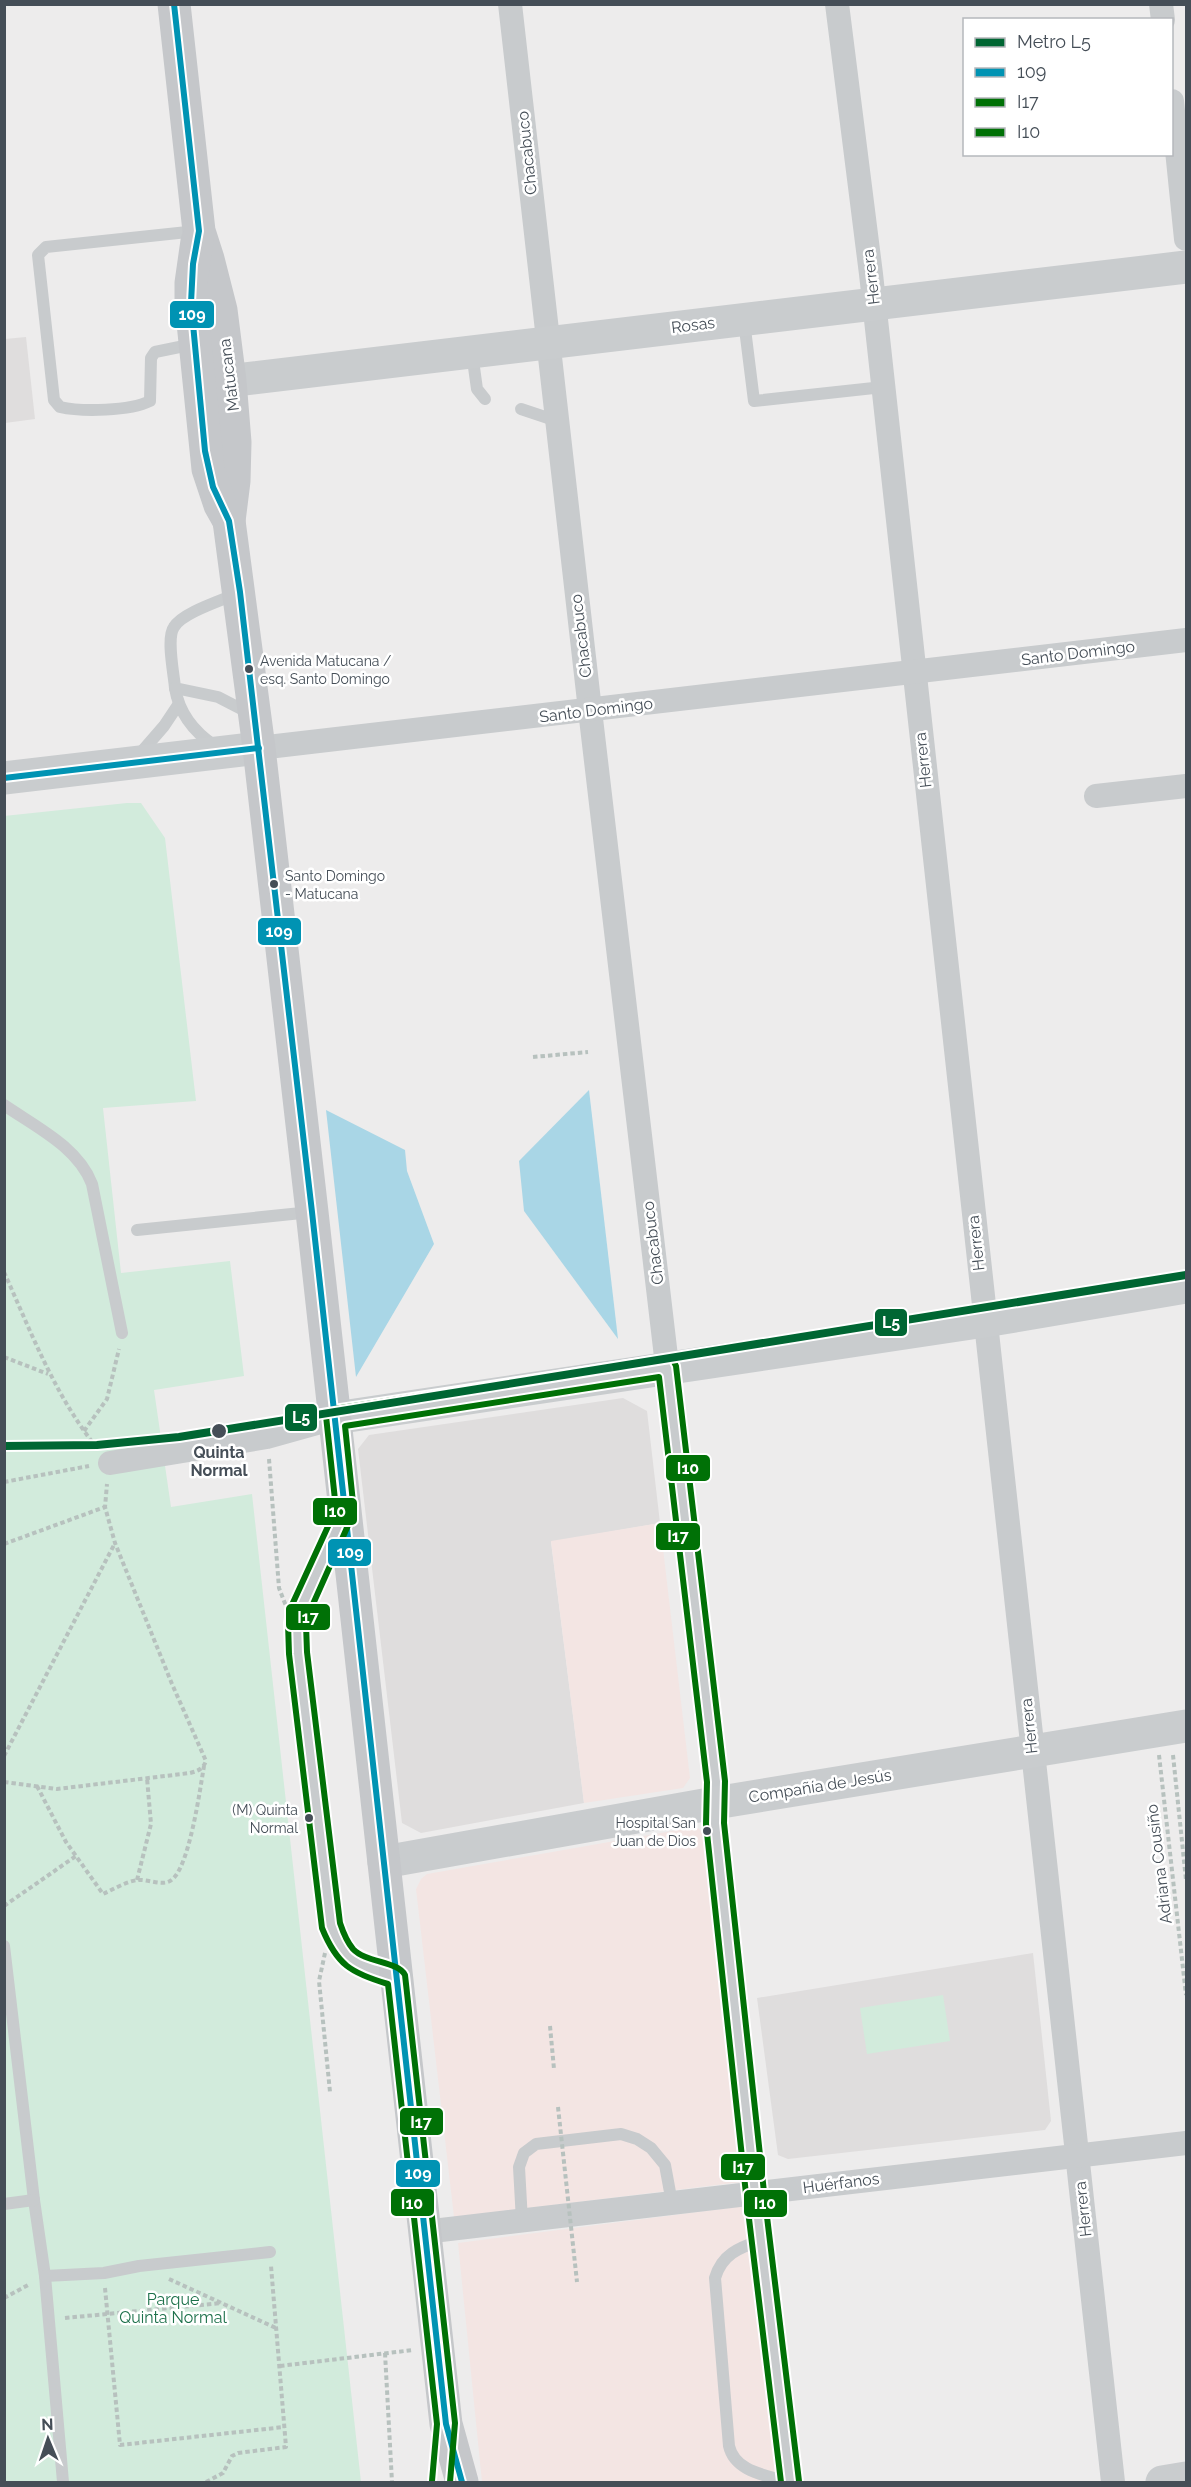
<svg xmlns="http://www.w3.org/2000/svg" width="1191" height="2487" viewBox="0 0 1191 2487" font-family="Raleway,sans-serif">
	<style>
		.education { fill: #dfdddd }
		.medical { fill: #f3e5e3 }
		.green { fill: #d2ebdc }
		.water { fill: #a9d6e6 }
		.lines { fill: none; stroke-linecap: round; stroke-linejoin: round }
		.path { stroke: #b7c1be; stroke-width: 4; stroke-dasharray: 4.5 3; stroke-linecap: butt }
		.lane { stroke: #c8cbcd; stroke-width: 12 }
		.street { stroke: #c8cbcd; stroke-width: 24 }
		.secondary { stroke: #c9ccce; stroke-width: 33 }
		.primary { stroke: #c5c7ca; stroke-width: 33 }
		.path-bridge { stroke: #b7c1be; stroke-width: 4; stroke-dasharray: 4.5 3; stroke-linecap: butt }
		.bus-1-casing { stroke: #fff; stroke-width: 10 }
		.bus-2-casing { stroke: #fff; stroke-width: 10 }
		.bus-3-casing { stroke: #fff; stroke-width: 10 }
		.bus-1 { stroke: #0093b3; stroke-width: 6 }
		.bus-2 { stroke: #007106; stroke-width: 6 }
		.bus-3 { stroke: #007106; stroke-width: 6 }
		.metro-1-casing { stroke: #fff; stroke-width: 12 }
		.metro-1 { stroke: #063; stroke-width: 8 }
		.bus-dot { fill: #454e57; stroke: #fff; stroke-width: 2 }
		.labels { text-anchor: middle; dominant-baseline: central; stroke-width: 5; stroke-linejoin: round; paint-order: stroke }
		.bus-label { font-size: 14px; fill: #454e57; stroke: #fff; text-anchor: start }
		.street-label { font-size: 16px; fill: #454e57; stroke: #fff }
		.stop-label { font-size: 16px; font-weight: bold; fill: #454e57; stroke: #fff }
		.park-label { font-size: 16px; fill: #1d714b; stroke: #fff }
		.line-badge { stroke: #fff; stroke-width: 2 }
		.badge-label { font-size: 16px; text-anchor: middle; font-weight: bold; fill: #fff }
	</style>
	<rect width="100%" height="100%" fill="#edecec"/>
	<g class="education">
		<polygon points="26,337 35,419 5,423 5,339"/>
		<polygon points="623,1398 647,1411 660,1523 551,1542 584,1803 421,1833 402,1823 358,1449 369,1435"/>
		<polygon points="1033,1953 1051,2121 1045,2130 788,2159 778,2155 757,1998"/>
	</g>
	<g class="medical">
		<polygon points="660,1523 690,1778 683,1788 584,1803 551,1541"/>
		<polygon points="689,1828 698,1828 705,1835 741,2182 454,2217 416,1889 421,1879 427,1874"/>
		<polygon points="752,2205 780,2482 482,2482 458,2243"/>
	</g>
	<g class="green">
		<polygon points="127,803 141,803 165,838 196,1101 103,1108 121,1273 230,1261 244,1376 154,1390 171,1507 252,1494 361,2482 5,2482 4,816"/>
		<polygon points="943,1995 950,2041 867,2054 860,2008"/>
	</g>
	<g class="water">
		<polygon points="589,1090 618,1339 524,1211 519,1161"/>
		<polygon points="326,1110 405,1150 407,1171 434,1244 356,1377"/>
	</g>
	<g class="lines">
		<g class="path">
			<polyline points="533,1057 588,1052"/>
			<path d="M 4,1272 C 31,1332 55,1396 97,1448"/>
			<polyline points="4,1357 48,1374"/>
			<polyline points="84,1431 107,1399 119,1349"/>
			<polyline points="269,1459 279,1588 286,1606"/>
			<polyline points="4,1482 89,1466"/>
			<polyline points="4,1544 105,1507"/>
			<polyline points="1159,1755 1186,1995"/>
			<polyline points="1173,1755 1186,1880"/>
			<polyline points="4,1756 115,1543"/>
			<path d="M 4,1782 L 57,1789 L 190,1773 C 198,1771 203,1769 206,1761 L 172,1684 L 115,1543 L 105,1507 L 107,1484"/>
			<path d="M 37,1786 L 66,1842 L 103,1894 C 114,1889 127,1881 138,1880 C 148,1879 161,1886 170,1881 C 189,1871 200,1789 204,1766"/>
			<polyline points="137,1880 151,1824 147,1778"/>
			<polyline points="4,1906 76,1856"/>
			<polyline points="325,1953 319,1981 330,2092"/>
			<polyline points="550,2026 554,2069"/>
			<polyline points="169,2279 276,2328"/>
			<polyline points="105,2288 120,2445 284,2427"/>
			<polyline points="4,2298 30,2284"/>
			<polyline points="65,2318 222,2303"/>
			<polyline points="385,2353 392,2482"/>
			<polyline points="280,2366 413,2350"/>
			<polyline points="206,2482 223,2473 232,2456 238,2453 286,2447 271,2266"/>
		</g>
		<g class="lane">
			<polyline points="744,321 754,401 883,387"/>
			<path d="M 194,344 L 155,352 L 151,358 L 150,401 C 130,411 82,412 60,407 L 54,400 L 38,255 L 46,247 L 197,231"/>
			<polyline points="472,353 477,389 485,399"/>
			<polyline points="521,409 557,421"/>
			<path d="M 236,594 C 220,601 182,613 174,627 C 166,638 174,674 175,688 L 218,697 L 251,714"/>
			<path d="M 175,688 C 179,713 194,732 215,746"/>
			<polyline points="138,756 164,726 178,705"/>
			<path d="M 4,1105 C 36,1127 78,1147 92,1184 L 122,1333"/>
			<polyline points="137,1230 311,1212"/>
			<path d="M 338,1524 C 318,1568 295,1603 298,1653 L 331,1925 L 340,1947 L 350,1960 L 394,1976"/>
			<polyline points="4,1946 34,2200 45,2276 63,2482"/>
			<polyline points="4,2204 34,2200"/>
			<polyline points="522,2221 519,2167 524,2153 536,2144 621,2134 637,2139 651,2148 665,2165 672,2203"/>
			<path d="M 761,2240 C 739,2248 722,2254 715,2278 L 729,2446 C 735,2472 766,2475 788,2482"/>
			<polyline points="45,2276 104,2273 139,2266 270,2252"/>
		</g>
		<g class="street">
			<polyline points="510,4 590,710 716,1782 715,1823 755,2193 790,2482"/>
			<polyline points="837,4 871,274 1113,2482"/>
			<polyline points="1161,4 1163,20"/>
			<polyline points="1172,101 1186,239"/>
			<polyline points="259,748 1186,640"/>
			<polyline points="1096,796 1186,786"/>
			<polyline points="110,1463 267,1437 335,1418"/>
			<polyline points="424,2232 1186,2143"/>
		</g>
		<g class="secondary">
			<polyline points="202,384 1186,267"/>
			<polyline points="4,778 259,748"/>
			<polyline points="335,1418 985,1321 1186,1287"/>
			<polyline points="384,1862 715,1803 1186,1726"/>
			<polyline points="1162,2482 1186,2478"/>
		</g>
		<g class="primary">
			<polyline points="174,4 199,231 208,259 221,310 230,381 235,442 234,481 229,521 259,748 312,1212 446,2424 462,2482"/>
			<polyline points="197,241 191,283 191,303 208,469 220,505 229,521"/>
		</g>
		<polyline class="path-bridge" points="558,2107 577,2282"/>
		<defs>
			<g id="bus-1">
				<polyline points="174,4 199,231 193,264 191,303 205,451 213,487 229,521 240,592 312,1212 446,2424 462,2482"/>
				<polyline points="4,778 259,748"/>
			</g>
			<path id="bus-2" d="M 450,2482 L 455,2423 L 405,1975 C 398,1961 366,1963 353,1949 C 347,1942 343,1932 340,1923 L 307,1652 L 306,1624 L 309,1613 L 354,1512 L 345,1426 L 659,1377 L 707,1782 L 706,1824 L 746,2194 L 781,2482"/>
			<path id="bus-3" d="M 432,2481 L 437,2424 L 388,1984 C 351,1973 337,1965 322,1928 L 289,1654 L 288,1623 L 291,1607 L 336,1509 L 326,1416 L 334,1409 L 667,1358 L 673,1360 L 676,1366 L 725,1781 L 724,1823 L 764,2192 L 799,2481"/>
		</defs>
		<use href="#bus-1" class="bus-1-casing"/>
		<use href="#bus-2" class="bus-2-casing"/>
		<use href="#bus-3" class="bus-3-casing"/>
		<use href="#bus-1" class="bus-1"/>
		<use href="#bus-2" class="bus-2"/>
		<use href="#bus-3" class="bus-3"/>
		<defs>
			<polyline id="metro-1" points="4,1446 97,1445 179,1437 1186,1275"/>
		</defs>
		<use href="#metro-1" class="metro-1-casing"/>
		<use href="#metro-1" class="metro-1"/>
	</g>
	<g class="bus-dot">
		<circle cx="249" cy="669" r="5"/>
		<circle cx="274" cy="884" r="5"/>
		<circle cx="219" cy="1431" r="8"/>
		<circle cx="309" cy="1818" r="5"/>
		<circle cx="707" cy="1831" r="5"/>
	</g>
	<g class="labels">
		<g class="bus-label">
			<text x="260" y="661">Avenida Matucana /<tspan x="260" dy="18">esq. Santo Domingo</tspan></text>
			<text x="285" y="876">Santo Domingo<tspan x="285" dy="18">- Matucana</tspan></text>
			<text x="298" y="1810" text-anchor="end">(M) Quinta<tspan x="298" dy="18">Normal</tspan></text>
			<text x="696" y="1823" text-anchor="end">Hospital San<tspan x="696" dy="18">Juan de Dios</tspan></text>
		</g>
		<g class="street-label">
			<text transform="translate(527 153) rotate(-96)">Chacabuco</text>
			<text transform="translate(871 277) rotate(-97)">Herrera</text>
			<text transform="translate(693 325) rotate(-7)">Rosas</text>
			<text transform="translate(229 375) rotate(-97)">Matucana</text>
			<text transform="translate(581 636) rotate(-97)">Chacabuco</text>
			<text transform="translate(1078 653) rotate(-7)">Santo Domingo</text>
			<text transform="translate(596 710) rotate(-7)">Santo Domingo</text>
			<text transform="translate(923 760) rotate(-96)">Herrera</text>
			<text transform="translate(653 1243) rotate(-97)">Chacabuco</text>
			<text transform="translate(976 1243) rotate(-96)">Herrera</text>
			<text transform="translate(1029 1726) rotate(-96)">Herrera</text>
			<text transform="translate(820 1786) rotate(-9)">Compañía de Jesús</text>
			<text transform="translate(1159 1864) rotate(-97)">Adriana Cousiño</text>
			<text transform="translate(841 2183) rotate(-7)">Huérfanos</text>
			<text transform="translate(1083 2209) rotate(-96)">Herrera</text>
		</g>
		<g class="stop-label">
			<text x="219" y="1452">Quinta<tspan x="219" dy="18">Normal</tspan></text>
		</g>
		<g class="park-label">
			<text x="173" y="2299">Parque<tspan x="173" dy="18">Quinta Normal</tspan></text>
		</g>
	</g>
	<g class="line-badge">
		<rect x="169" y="300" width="46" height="29" rx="6" fill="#0093b3"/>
		<rect x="257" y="917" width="45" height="29" rx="6" fill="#0093b3"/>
		<rect x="874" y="1308" width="34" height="29" rx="6" fill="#063"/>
		<rect x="284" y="1403" width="34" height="29" rx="6" fill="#063"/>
		<rect x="665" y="1454" width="46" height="28" rx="6" fill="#007106"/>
		<rect x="312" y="1497" width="46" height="29" rx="6" fill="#007106"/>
		<rect x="655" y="1522" width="46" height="29" rx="6" fill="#007106"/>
		<rect x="327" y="1538" width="45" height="29" rx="6" fill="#0093b3"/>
		<rect x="285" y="1603" width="46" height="28" rx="6" fill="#007106"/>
		<rect x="399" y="2107" width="45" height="29" rx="6" fill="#007106"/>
		<rect x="720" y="2153" width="46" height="28" rx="6" fill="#007106"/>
		<rect x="395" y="2159" width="46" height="29" rx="6" fill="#0093b3"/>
		<rect x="390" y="2188" width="45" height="29" rx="6" fill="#007106"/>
		<rect x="743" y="2189" width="45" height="29" rx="6" fill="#007106"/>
	</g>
	<g class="badge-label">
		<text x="192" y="320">109</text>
		<text x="279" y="937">109</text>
		<text x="891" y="1328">L5</text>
		<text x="301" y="1423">L5</text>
		<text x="688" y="1474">I10</text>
		<text x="335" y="1517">I10</text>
		<text x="678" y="1542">I17</text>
		<text x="350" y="1558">109</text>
		<text x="308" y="1623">I17</text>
		<text x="421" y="2128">I17</text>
		<text x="743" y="2173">I17</text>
		<text x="418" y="2179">109</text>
		<text x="412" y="2209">I10</text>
		<text x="765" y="2209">I10</text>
	</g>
	<rect width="1191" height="2487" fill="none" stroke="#454e57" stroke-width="12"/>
	<rect x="963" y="18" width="210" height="138" fill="#ffffff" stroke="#b5b8bc" stroke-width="1.5"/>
	<rect x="975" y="38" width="30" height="9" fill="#006633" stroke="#b5b8bc" stroke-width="1.5"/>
	<text x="1017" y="48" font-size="18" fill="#454e57">Metro L5</text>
	<rect x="975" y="68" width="30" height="9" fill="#0093b3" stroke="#b5b8bc" stroke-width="1.5"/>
	<text x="1017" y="78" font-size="18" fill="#454e57">109</text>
	<rect x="975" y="98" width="30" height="9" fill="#007106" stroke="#b5b8bc" stroke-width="1.5"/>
	<text x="1017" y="108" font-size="18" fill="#454e57">I17</text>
	<rect x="975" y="128" width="30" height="9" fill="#007106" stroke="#b5b8bc" stroke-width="1.5"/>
	<text x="1017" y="138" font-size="18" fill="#454e57">I10</text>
	<g transform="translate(48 2439) rotate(358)" stroke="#ffffff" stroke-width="4.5" paint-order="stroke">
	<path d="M0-4.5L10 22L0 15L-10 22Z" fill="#454e57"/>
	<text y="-9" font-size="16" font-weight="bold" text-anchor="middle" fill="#454e57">N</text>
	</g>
</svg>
